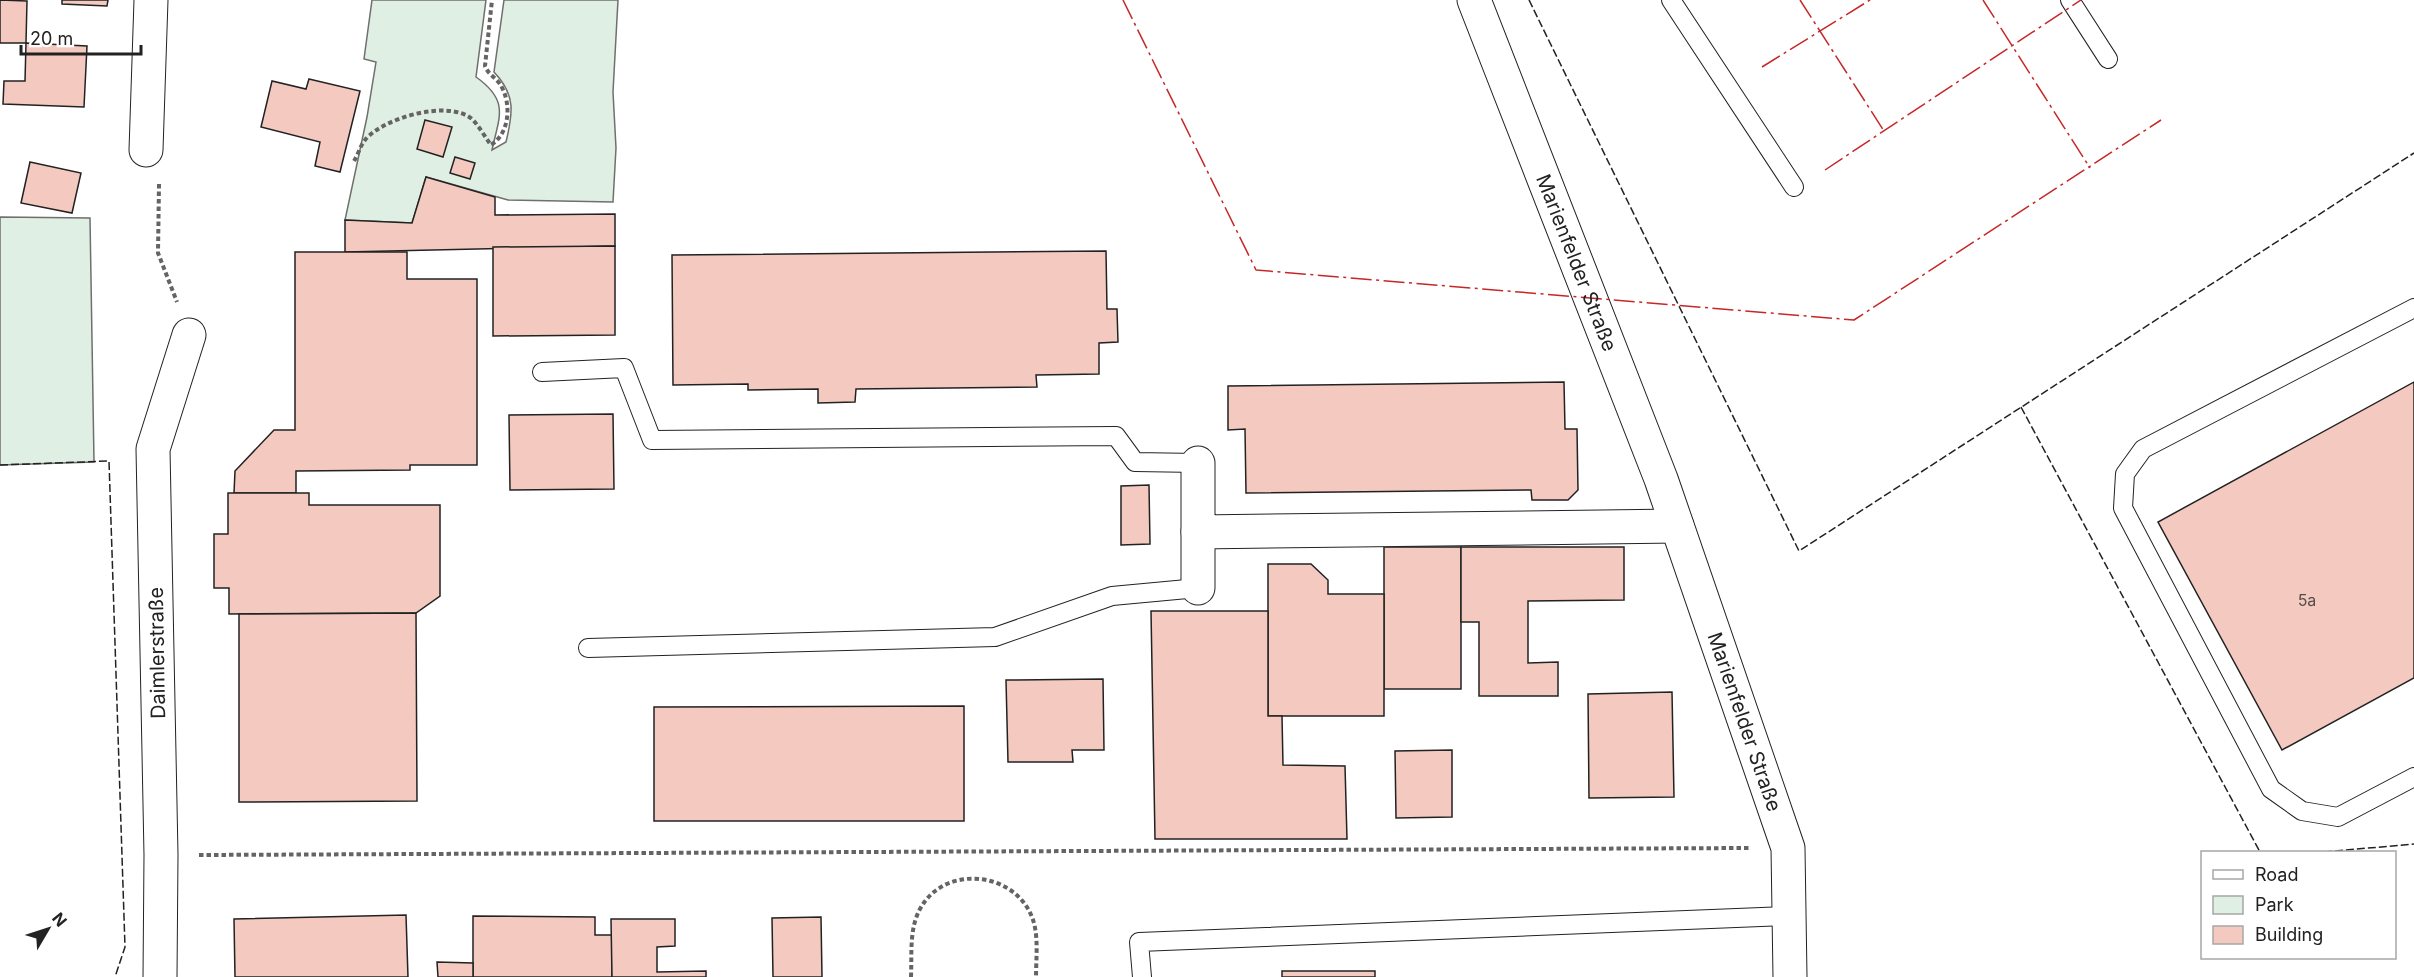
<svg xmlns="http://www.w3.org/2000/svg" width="2414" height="977" viewBox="0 0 2414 977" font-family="Inter,sans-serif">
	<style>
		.green { fill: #e0efe3; stroke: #6f6f6f; stroke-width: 1.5 }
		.building { fill: #f3c9c0; stroke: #222; stroke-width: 1.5 }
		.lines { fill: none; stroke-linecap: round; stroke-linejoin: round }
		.service-casing { stroke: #222; stroke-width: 20 }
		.minor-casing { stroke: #222; stroke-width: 35 }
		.path { stroke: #646464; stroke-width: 4; stroke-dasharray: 4.5 3; stroke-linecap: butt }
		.service { stroke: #fff; stroke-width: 18 }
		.minor { stroke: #fff; stroke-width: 33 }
		.fence { stroke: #222; stroke-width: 1.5; stroke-dasharray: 8 3; stroke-linecap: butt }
		.power { stroke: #c62828; stroke-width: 1.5; stroke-dasharray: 21 4.5 3 4.5; stroke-linecap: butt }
		.labels { text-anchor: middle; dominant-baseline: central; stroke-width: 4.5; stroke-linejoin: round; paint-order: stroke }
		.number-label { font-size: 16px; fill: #564c4a }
		.street-label { font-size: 20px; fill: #222; stroke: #fff }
	</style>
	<rect width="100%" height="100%" fill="#fff"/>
	<g class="green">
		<path d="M 372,0 L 486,0 L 476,77 C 510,101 499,117 492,150 L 506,142 C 513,113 516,95 494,72 L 504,0 L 618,0 L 613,92 L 616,148 L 613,202 L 508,200 L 426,177 L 412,223 L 345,220 L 367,117 L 376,62 L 364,59 Z"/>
		<polygon points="0,217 90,218 94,462 0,465"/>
	</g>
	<g class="building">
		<polygon points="0,0 27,1 26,43 0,43"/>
		<polygon points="62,0 108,0 107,6 62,4"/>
		<polygon points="26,43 87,46 84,107 3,104 4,81 25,81"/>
		<polygon points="309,79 360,91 340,172 315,166 320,142 261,127 272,81 306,89"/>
		<polygon points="425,120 452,127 443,157 417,149"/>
		<polygon points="455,157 475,163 470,179 450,173"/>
		<polygon points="30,162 81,173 72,213 21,203"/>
		<polygon points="426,177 495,197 495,215 615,214 615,246 345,252 345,220 412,223"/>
		<polygon points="615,246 615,335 493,336 493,247"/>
		<polygon points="1106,251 1107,309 1117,309 1118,342 1099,343 1099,374 1036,375 1037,387 856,389 855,402 818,403 818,389 748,390 748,384 673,385 672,255"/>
		<polygon points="295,252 407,252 407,279 477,279 477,465 410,465 410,470 296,471 296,493 234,493 235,471 274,430 295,430"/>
		<polygon points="1564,382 1565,429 1577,429 1578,490 1568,500 1532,500 1531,490 1246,493 1245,429 1228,430 1228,386"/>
		<polygon points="2414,382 2414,678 2282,750 2158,522"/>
		<polygon points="613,414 614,489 510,490 509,415"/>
		<polygon points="1149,485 1150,544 1121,545 1121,486"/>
		<polygon points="228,493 309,493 309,505 440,505 440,596 416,613 229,614 229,588 214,588 214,534 228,534"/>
		<rect x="1384" y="547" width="77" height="142"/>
		<polygon points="1461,547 1624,547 1624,600 1528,601 1528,663 1558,662 1558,696 1479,696 1479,622 1461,622"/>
		<polygon points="1268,564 1311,564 1328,580 1328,594 1384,594 1384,716 1268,716"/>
		<polygon points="1151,611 1268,611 1268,716 1282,716 1283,765 1345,766 1347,839 1155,839"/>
		<polygon points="416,613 417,801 239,802 239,614"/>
		<polygon points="1103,679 1104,750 1072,750 1073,762 1008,762 1006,680"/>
		<polygon points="1672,692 1674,797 1589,798 1588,694"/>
		<polygon points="964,706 964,821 654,821 654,707"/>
		<polygon points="1452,750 1452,817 1396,818 1395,751"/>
		<polygon points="406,915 408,977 235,977 234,919"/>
		<polygon points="473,916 595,917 595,935 612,935 612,977 473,977"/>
		<polygon points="821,917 822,977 773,977 772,918"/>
		<polygon points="611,919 675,919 675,946 657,947 657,972 706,971 706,977 612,977"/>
		<polygon points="437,962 473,963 473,977 438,977"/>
		<rect x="1282" y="971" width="93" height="6"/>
	</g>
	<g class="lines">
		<defs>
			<g id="service">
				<polyline points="1671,0 1794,187"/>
				<polyline points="2070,0 2108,59"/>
				<polyline points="2414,308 2143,449 2125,474 2123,508 2271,789 2302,811 2338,817 2414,777"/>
				<polyline points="542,372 624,368 652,440 1116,436 1135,462 1198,463"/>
				<polyline points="588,648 995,637 1112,596 1198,588"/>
				<polyline points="1142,977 1139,942 1789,916"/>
			</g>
			<g id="minor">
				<path id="s1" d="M 1474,0 L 1661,479 L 1788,848 L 1790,977"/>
				<polyline points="146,150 151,0"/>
				<polyline points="1198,463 1198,532 1677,526"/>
				<polyline points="1198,588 1198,532"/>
				<polyline points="160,977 161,855 153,449 189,335"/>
			</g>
		</defs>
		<use href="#service" class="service-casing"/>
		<use href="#minor" class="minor-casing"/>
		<g class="path">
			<path d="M 354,161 C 358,155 360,146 365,140 C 383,118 448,99 472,119 C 479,126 485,137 491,145 C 510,133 512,103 500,84 C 495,77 488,74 485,66 L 492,0"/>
			<polyline points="159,184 158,253 177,302"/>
			<polyline points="199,855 1749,848"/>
			<path d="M 911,977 C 912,954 909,929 920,909 C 944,864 1014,871 1032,917 C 1039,935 1036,958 1036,977"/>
		</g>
		<use href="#service" class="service"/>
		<use href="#minor" class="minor"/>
		<g class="fence">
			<polyline points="1529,0 1799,551 2414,153"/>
			<polyline points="2021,407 2260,852"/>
			<polyline points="0,465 109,461 125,947 115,977"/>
			<polyline points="2324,852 2414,844"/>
		</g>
		<g class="power">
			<polyline points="1123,0 1256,270 1854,320 2161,120"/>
			<polyline points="1800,0 1884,131"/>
			<polyline points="1983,0 2090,168"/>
			<polyline points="1762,67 1870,0"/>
			<polyline points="1825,170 2081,0"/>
		</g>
	</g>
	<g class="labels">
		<g class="number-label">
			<text x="2307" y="600">5a</text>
		</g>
		<g class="street-label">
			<text stroke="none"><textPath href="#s1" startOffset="282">Marienfelder Straße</textPath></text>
			<text transform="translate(157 653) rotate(-91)">Daimlerstraße</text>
			<text stroke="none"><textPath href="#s1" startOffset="771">Marienfelder Straße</textPath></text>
		</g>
	</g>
	<rect x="2201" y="851" width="195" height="108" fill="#ffffff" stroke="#a7a7a7" stroke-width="1.5"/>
	<rect x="2213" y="870" width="30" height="9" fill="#ffffff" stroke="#a7a7a7" stroke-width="1.5"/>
	<text x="2255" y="881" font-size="18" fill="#222222">Road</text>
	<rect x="2213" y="896" width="30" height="18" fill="#e0efe3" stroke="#a7a7a7" stroke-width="1.5"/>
	<text x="2255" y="911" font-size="18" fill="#222222">Park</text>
	<rect x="2213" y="926" width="30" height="18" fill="#f3c9c0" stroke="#a7a7a7" stroke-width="1.5"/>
	<text x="2255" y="941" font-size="18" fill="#222222">Building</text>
	<g transform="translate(48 929) rotate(51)" stroke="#ffffff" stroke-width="4.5" paint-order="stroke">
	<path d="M0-4.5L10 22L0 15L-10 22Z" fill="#222222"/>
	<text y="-9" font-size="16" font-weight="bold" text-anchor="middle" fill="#222222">N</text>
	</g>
	<path d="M21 45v9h120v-9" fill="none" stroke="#222222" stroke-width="3"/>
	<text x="30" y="45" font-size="18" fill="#222222" stroke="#ffffff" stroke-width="4.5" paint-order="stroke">20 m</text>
</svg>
